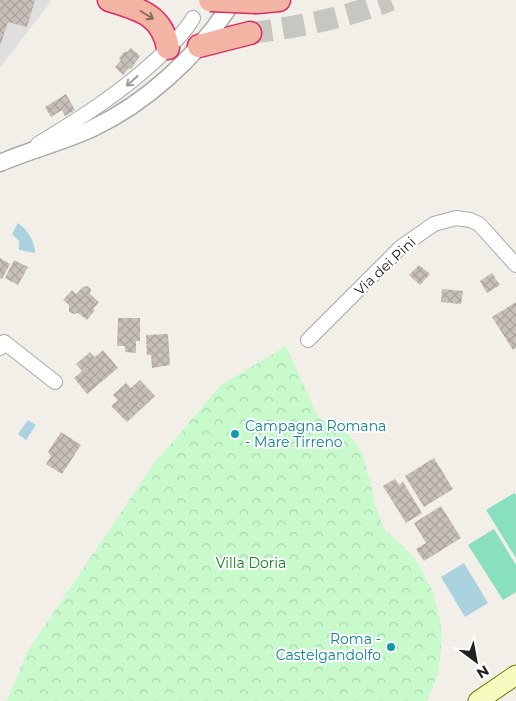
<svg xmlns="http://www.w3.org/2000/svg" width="516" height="701" viewBox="0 0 516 701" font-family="Montserrat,sans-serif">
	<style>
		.residential { fill: #e0dfdf }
		.park { fill: url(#park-crowns) }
		.pitch { fill: #88e0be }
		.water { fill: #aad3df }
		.building { fill: url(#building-cross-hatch) }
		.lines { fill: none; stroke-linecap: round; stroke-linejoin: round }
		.trunk-tunnel { stroke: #c8c6c1; stroke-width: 22; stroke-dasharray: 22 11; stroke-linecap: butt }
		.minor-casing { stroke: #a9a9a9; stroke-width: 16 }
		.tertiary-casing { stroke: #a9a9a9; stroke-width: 19 }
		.secondary-casing { stroke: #707d05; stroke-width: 21 }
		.trunk-casing { stroke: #dc2a67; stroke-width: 25 }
		.minor { stroke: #fff; stroke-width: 14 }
		.tertiary { stroke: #fff; stroke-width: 16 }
		.secondary { stroke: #f7fabf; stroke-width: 19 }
		.trunk { stroke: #f2b4a3; stroke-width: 22 }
		.trunk-bridge-casing { stroke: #dc2a67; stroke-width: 25; stroke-linecap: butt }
		.trunk-bridge { stroke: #f2b4a3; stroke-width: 22 }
		.oneway { stroke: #8a6b62 }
		.oneway2 { stroke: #9c9c9c }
		.culture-dot { fill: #0f9aa8; stroke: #fff; stroke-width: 2 }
		.labels { text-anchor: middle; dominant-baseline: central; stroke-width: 4; stroke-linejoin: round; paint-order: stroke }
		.street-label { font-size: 14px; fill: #222; stroke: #fff }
		.culture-label { font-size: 14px; fill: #0d838f; stroke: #fff; text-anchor: start }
		.park-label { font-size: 14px; fill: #0c8416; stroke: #fff }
	</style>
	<defs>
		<pattern id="park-crowns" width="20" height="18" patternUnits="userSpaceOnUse" patternTransform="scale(1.25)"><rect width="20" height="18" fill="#c8facc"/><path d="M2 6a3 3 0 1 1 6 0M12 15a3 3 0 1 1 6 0" fill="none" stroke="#acd6af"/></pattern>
		<pattern id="building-cross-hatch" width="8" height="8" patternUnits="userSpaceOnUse" patternTransform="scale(1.25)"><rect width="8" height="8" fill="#c7bfb8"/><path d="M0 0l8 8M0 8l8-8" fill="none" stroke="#aba49e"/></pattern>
	</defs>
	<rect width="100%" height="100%" fill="#f2efe9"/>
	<polygon class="residential" points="0,0 52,0 0,68"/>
	<polygon class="park" points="286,346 318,417 346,433 355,442 362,453 370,481 374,501 384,529 414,557 433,592 442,631 439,671 427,701 7,701 27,652 152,466 221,385"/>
	<g class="pitch">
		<polygon points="514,493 516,495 516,558 486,510"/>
		<polygon points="494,529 516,565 516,592 503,600 468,545"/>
	</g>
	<g class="water">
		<path d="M 18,223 C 28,230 35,242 35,253 L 19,250 L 19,241 L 12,234 Z"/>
		<polygon points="28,420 36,425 26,440 18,434"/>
		<polygon points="464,563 488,603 465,617 441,577"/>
	</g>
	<g class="building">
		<polygon points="0,0 35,0 27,27 8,22 0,46"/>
		<polygon points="131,48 140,56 131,69 129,68 123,75 115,67 121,60 119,58 125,51 127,52"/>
		<polygon points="66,94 75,110 65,116 62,110 51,117 45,107"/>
		<polygon points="0,258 10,264 2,279 0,278"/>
		<polygon points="14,260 28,267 18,285 5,278"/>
		<polygon points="419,265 430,274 420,285 409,275"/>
		<polygon points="492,273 500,285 487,293 480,281"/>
		<polygon points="87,286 91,289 90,294 99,302 93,309 95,310 87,320 78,313 74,314 69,312 69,305 63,300 72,290 76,294 83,287"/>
		<polygon points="442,289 463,291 461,304 441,302"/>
		<polygon points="516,302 516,348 513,350 492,317"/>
		<polygon points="118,318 140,318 140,341 136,341 136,353 125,352 125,346 117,346"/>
		<polygon points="168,334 170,365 152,368 151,355 147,355 146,335"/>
		<polygon points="103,350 118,368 87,394 74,378 82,371 76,364 90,352 95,357"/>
		<polygon points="140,380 155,396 127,422 111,406 118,400 113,395 126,383 131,388"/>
		<polygon points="61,432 81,445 62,474 46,464 51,456 48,452"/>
		<polygon points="434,458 453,489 424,507 405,476"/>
		<polygon points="395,479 399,485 403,482 422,513 406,523 383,486"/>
		<polygon points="441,506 461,538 424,561 416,549 426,543 414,523"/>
	</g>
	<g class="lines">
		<path class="trunk-tunnel" d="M 250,33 C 300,27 344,18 391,0"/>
		<defs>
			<g id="minor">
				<path d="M 38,144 C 82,117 119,94 157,59 C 170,46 184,34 193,18"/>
				<polyline points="308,340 401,247 434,224 456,218 470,220 479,224 516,265"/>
				<polyline points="0,348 4,342 55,382"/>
			</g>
			<path id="tertiary" d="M 0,163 C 30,150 63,142 93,128 C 146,103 195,58 227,10"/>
			<polyline id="secondary" points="478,701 516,675"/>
			<g id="trunk">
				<path d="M 109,0 C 138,9 162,14 168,48"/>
				<polyline points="257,2 279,0"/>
				<polyline points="199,46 250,33"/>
			</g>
		</defs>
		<use href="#minor" class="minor-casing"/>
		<use href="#tertiary" class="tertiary-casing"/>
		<use href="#secondary" class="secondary-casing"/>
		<use href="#trunk" class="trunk-casing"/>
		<use href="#minor" class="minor"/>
		<use href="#tertiary" class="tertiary"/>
		<use href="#secondary" class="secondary"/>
		<use href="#trunk" class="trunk"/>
		<defs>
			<polyline id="trunk-bridge" points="210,0 257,2"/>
		</defs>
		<use href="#trunk-bridge" class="trunk-bridge-casing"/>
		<use href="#trunk-bridge" class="trunk-bridge"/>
	</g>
	<defs><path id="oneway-shaft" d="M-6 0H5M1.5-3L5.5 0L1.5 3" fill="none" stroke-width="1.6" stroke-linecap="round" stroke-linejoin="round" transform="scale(1.25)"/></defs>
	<use class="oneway" href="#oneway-shaft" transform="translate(147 15) rotate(32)"/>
	<use class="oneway2" href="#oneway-shaft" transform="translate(132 81) rotate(138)"/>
	<g class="culture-dot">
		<circle cx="235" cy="434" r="5"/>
		<circle cx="391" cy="647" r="5"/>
	</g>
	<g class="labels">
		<g class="street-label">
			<text transform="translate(385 266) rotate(-43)">Via dei Pini</text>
		</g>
		<g class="culture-label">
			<text x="245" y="426">Campagna Romana<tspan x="245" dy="16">- Mare Tirreno</tspan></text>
			<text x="381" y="639" text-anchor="end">Roma -<tspan x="381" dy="16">Castelgandolfo</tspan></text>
		</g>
		<g class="park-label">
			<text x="251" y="563">Villa Doria</text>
		</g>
	</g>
	<g transform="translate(476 661) rotate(148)" stroke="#ffffff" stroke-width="4" paint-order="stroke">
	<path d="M0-4L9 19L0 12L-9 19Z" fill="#222222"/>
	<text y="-8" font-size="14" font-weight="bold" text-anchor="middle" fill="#222222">N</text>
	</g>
</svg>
